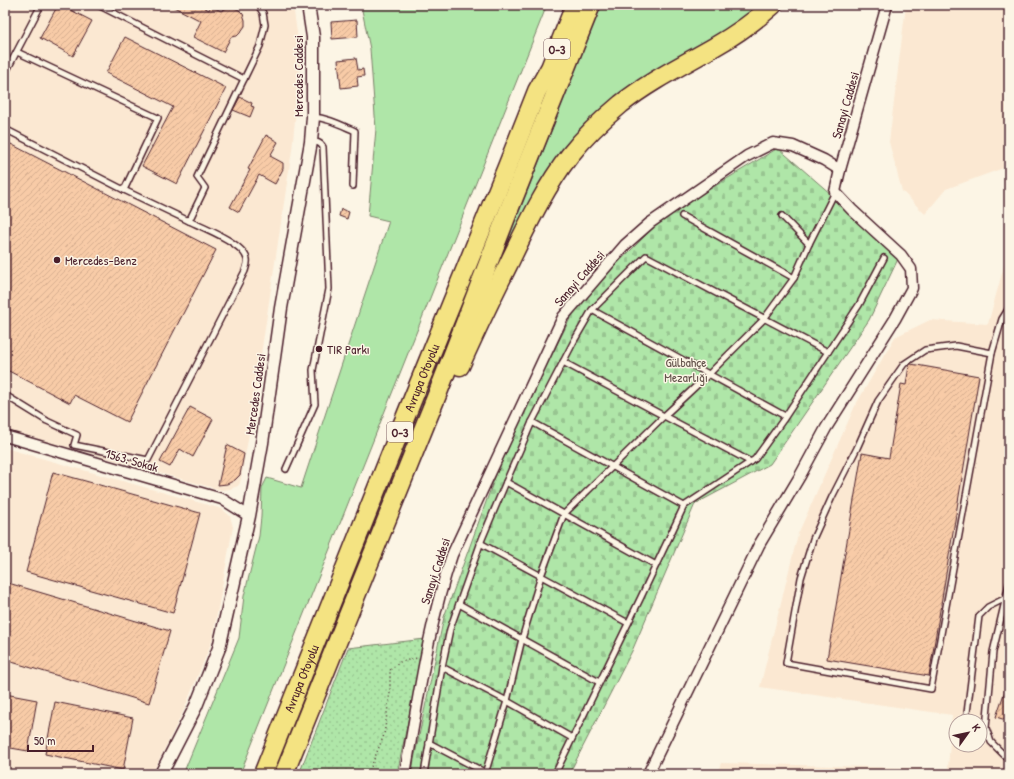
<svg xmlns="http://www.w3.org/2000/svg" width="1014" height="779" viewBox="0 0 1014 779" font-family="'Patrick Hand',sans-serif">
	<style>
		.built { fill: #fbe8d2; fill-rule: evenodd }
		.grass { fill: #afe6a8; stroke: #7c826a }
		.cemetery { fill: url(#cemetery-stones); stroke: #7c826a }
		.park { fill: url(#park-dots); stroke: #7c826a }
		.building { fill: url(#building-hatch); stroke: #4a1f2b }
		.lines { fill: none; stroke-linecap: round; stroke-linejoin: round }
		.service-casing { stroke: #4a1f2b; stroke-width: 8 }
		.minor-casing { stroke: #4a1f2b; stroke-width: 13 }
		.tertiary-casing { stroke: #4a1f2b; stroke-width: 15 }
		.motorway-casing { stroke: #4a1f2b; stroke-width: 21 }
		.path { stroke: #4a1f2b; stroke-width: 1.5; stroke-dasharray: 1 3; stroke-linecap: butt }
		.service { stroke: #fcf5e5; stroke-width: 5 }
		.minor { stroke: #fcf5e5; stroke-width: 10 }
		.tertiary { stroke: #fcf5e5; stroke-width: 12 }
		.motorway { stroke: #f4e382; stroke-width: 18 }
		.poi-dot { fill: #4a1f2b; stroke: #fcf5e5; stroke-width: 1.5 }
		.labels { text-anchor: middle; dominant-baseline: central; stroke-width: 3; stroke-linejoin: round; paint-order: stroke }
		.shield { fill: #fcf5e5; stroke: #7f5f63; stroke-width: 1 }
		.shield-label { font-size: 12px; font-weight: bold; fill: #4a1f2b }
		.street-label { font-size: 13px; fill: #4a1f2b; stroke: #fcf5e5 }
		.poi-label { font-size: 13px; fill: #4a1f2b; stroke: #fcf5e5; text-anchor: start }
		.park-label { font-size: 13px; fill: #63514a; stroke: #fcf5e5 }
	</style>
	<defs>
		<pattern id="cemetery-stones" width="16" height="16" patternUnits="userSpaceOnUse"><rect width="16" height="16" fill="#afe6a8"/><path d="M2 7V4a2 2 0 0 1 4 0v3zM10 15v-3a2 2 0 0 1 4 0v3z" fill="#98c591"/></pattern>
		<pattern id="park-dots" width="8" height="8" patternUnits="userSpaceOnUse"><rect width="8" height="8" fill="#afe6a8"/><path d="M2 2h.1M6 6h.1" fill="none" stroke="#98c591" stroke-width="1.8" stroke-linecap="round"/></pattern>
		<pattern id="building-hatch" width="6" height="6" patternUnits="userSpaceOnUse"><rect width="6" height="6" fill="#f8cba7"/><path d="M-1 1l2-2M0 6l6-6M5 7l2-2" fill="none" stroke="#d6ae90"/></pattern>
	</defs>
	<rect width="100%" height="100%" fill="#fcf5e5"/>
	<filter id="ink" filterUnits="userSpaceOnUse"><feTurbulence type="fractalNoise" baseFrequency=".025" numOctaves="2"/><feDisplacementMap in="SourceGraphic" scale="8" xChannelSelector="R" yChannelSelector="G"/><feConvolveMatrix kernelMatrix="1 2 1 2 8 2 1 2 1" color-interpolation-filters="sRGB"/></filter>
	<g filter="url(#ink)">
		<g class="built">
			<polygon points="5,5 293,5 301,60 292,150 249,434 240,483 238,486 230,489 221,490 5,430"/>
			<polygon points="906,5 1009,5 1009,166 946,189 925,214 902,191 889,142"/>
			<path d="M 1009,248 L 1009,774 L 717,774 L 721,763 L 948,769 L 952,715 L 760,687 L 798,534 L 855,406 L 895,337 L 930,320 L 988,324 ZM 956,721 L 980,721 L 980,745 L 956,745 Z"/>
			<polygon points="5,448 222,509 230,516 233,527 212,641 183,712 152,774 5,774"/>
		</g>
		<g class="grass">
			<polygon points="361,5 547,5 240,774 183,774 239,638 244,596 259,536 261,517 262,488 267,478 301,488 389,221 368,216 376,129 370,49"/>
			<polygon points="601,5 697,5 707,8 723,7 735,5 762,5 748,16 631,87 506,251 504,250"/>
		</g>
		<polygon class="cemetery" points="778,148 885,241 898,259 869,320 770,464 695,504 632,651 569,774 411,774 444,617 509,439 578,303 665,216"/>
		<polygon class="park" points="425,639 397,774 299,774 348,648"/>
		<g class="building">
			<polygon points="58,5 61,5 92,21 73,56 40,38"/>
			<polygon points="170,5 200,5 209,10 211,6 221,11 227,8 233,7 239,10 243,14 245,20 245,26 240,33 237,36 231,37 223,52 193,37 201,21"/>
			<polygon points="357,20 358,37 332,39 331,22"/>
			<polygon points="125,37 226,88 177,184 142,166 173,107 106,73"/>
			<polygon points="356,58 358,70 363,69 364,76 357,77 358,86 341,88 338,60"/>
			<polygon points="240,97 252,103 251,106 254,107 250,117 233,110"/>
			<polygon points="266,135 278,142 270,156 283,163 283,169 275,184 259,175 239,212 230,207 250,170 248,169"/>
			<polygon points="5,141 216,250 127,422 74,395 70,403 5,369"/>
			<polygon points="341,209 349,212 347,219 339,216"/>
			<polygon points="911,364 979,376 929,676 827,659 862,453 889,458 901,384 906,385 909,365"/>
			<polygon points="190,407 213,419 193,457 180,449 170,467 160,462"/>
			<polygon points="227,445 244,454 240,475 235,480 227,484 218,485"/>
			<polygon points="53,472 200,513 173,613 26,572"/>
			<polygon points="5,582 170,631 149,703 5,660"/>
			<polygon points="1008,682 1009,682 1009,721 996,717"/>
			<polygon points="5,694 37,700 28,751 5,747"/>
			<polygon points="55,702 133,718 123,770 45,754"/>
		</g>
		<g class="lines">
			<defs>
				<g id="service">
					<polyline points="98,5 244,79 260,46 265,25 263,13 258,5"/>
					<polyline points="17,52 158,118 124,190 189,221"/>
					<polyline points="5,74 41,5"/>
					<path d="M 313,117 C 328,118 341,125 355,131 L 353,186"/>
					<polyline points="5,129 124,190"/>
					<polyline points="682,216 794,278"/>
					<polyline points="782,216 809,244"/>
					<polyline points="592,310 785,416"/>
					<polygon points="956,346 992,353 931,689 786,663 801,578 813,539 832,497 857,448 878,401 904,364 925,350"/>
					<polyline points="992,353 1002,319 1009,308"/>
					<polyline points="563,362 664,416 751,462"/>
					<path d="M 5,395 L 47,421 L 77,435 L 74,445 L 148,460 L 245,271 C 246,267 248,263 247,259 C 243,243 204,228 189,221 L 205,188 L 197,177 L 244,79"/>
					<polyline points="532,422 684,506"/>
					<path d="M 286,469 L 315,404 L 313,370 L 329,289 L 323,147 C 320,142 317,142 311,142"/>
					<polyline points="506,482 656,565"/>
					<polyline points="480,543 628,623"/>
					<polyline points="1009,584 993,652 986,728 991,742 1004,755 1009,758"/>
					<polyline points="459,604 599,682"/>
					<polyline points="442,667 507,701 572,738"/>
					<polyline points="966,721 979,616 988,607 1006,598"/>
					<polyline points="980,735 989,737"/>
					<polyline points="429,743 488,774"/>
					<polyline points="424,774 442,667 450,629 482,539 506,482 532,422 574,341 592,310 646,256 828,352"/>
					<polyline points="485,774 507,701 522,639 541,576 564,514 664,416 709,374 764,319 794,278 809,244 835,192"/>
					<polyline points="555,774 641,597 684,506 755,459 783,420 859,305 884,258"/>
				</g>
				<g id="minor">
					<polyline points="5,436 222,499 249,516"/>
					<path d="M 405,774 C 418,701 428,626 452,555 L 563,317 L 625,245 L 650,223 L 747,156 L 773,143 L 793,146 L 824,160 L 840,170 L 887,5"/>
					<polyline points="648,774 759,545 800,476 826,428 895,319 912,288 911,269 901,255 852,210 835,192 840,170"/>
				</g>
				<polyline id="tertiary" points="161,774 196,706 219,648 249,516 262,443 281,308 311,142 313,117 313,37 308,5"/>
				<g id="motorway">
					<path d="M 460,366 C 475,332 491,299 508,265 C 526,228 545,187 570,155 C 585,136 603,119 621,104 C 650,81 683,65 714,47 C 735,35 755,21 773,5"/>
					<path id="s1" d="M 263,774 L 407,413 L 507,167 L 537,91 L 550,68 L 575,5"/>
					<polyline points="284,774 439,390 510,207 591,5"/>
				</g>
			</defs>
			<use href="#service" class="service-casing"/>
			<use href="#minor" class="minor-casing"/>
			<use href="#tertiary" class="tertiary-casing"/>
			<use href="#motorway" class="motorway-casing"/>
			<polyline class="path" points="368,774 384,735 390,692 390,670 400,662 417,658"/>
			<use href="#service" class="service"/>
			<use href="#minor" class="minor"/>
			<use href="#tertiary" class="tertiary"/>
			<use href="#motorway" class="motorway"/>
		</g>
	</g>
	<g class="poi-dot">
		<circle cx="57" cy="260" r="4"/>
		<circle cx="319" cy="349" r="4"/>
	</g>
	<g class="labels">
		<g class="shield">
			<rect x="544" y="39" width="26" height="20" rx="3"/>
			<rect x="387" y="422" width="26" height="20" rx="3"/>
		</g>
		<g class="shield-label">
			<text x="557" y="49">O-3</text>
			<text x="400" y="432">O-3</text>
		</g>
		<g class="street-label">
			<text transform="translate(298 76) rotate(-90)">Mercedes Caddesi</text>
			<text transform="translate(845 105) rotate(-74)">Sanayi Caddesi</text>
			<text transform="translate(579 278) rotate(-49)">Sanayi Caddesi</text>
			<text stroke="none"><textPath href="#s1" startOffset="427">Avrupa Otoyolu</textPath></text>
			<text transform="translate(255 394) rotate(-82)">Mercedes Caddesi</text>
			<text transform="translate(132 460) rotate(16)">1563. Sokak</text>
			<text transform="translate(435 571) rotate(-72)">Sanayi Caddesi</text>
			<text stroke="none"><textPath href="#s1" startOffset="103">Avrupa Otoyolu</textPath></text>
		</g>
		<g class="poi-label">
			<text x="65" y="260">Mercedes-Benz</text>
			<text x="327" y="349">TIR Parkı</text>
		</g>
		<g class="park-label">
			<text x="686" y="362">Gülbahçe<tspan x="686" dy="15">Mezarlığı</tspan></text>
		</g>
	</g>
	<rect width="1014" height="779" fill="none" stroke="#fcf5e5" stroke-width="20"/>
	<rect x="10" y="10" width="994" height="759" fill="none" stroke="#4a1f2b" stroke-width="1.5" filter="url(#ink)"/>
	<g transform="translate(968 733) rotate(57)"><circle r="19" fill="#fcf5e5" stroke="#b59f9b"/>
	<path d="M0-3L7 15L0 10L-7 15Z" fill="#4a1f2b"/>
	<text y="-6" font-size="11" font-weight="bold" text-anchor="middle" fill="#4a1f2b">K</text>
	</g>
	<path d="M28 745v6h65v-6" fill="none" stroke="#4a1f2b" stroke-width="2"/>
	<text x="34" y="745" font-size="12" fill="#4a1f2b" stroke="#fcf5e5" stroke-width="3" paint-order="stroke">50 m</text>
</svg>
